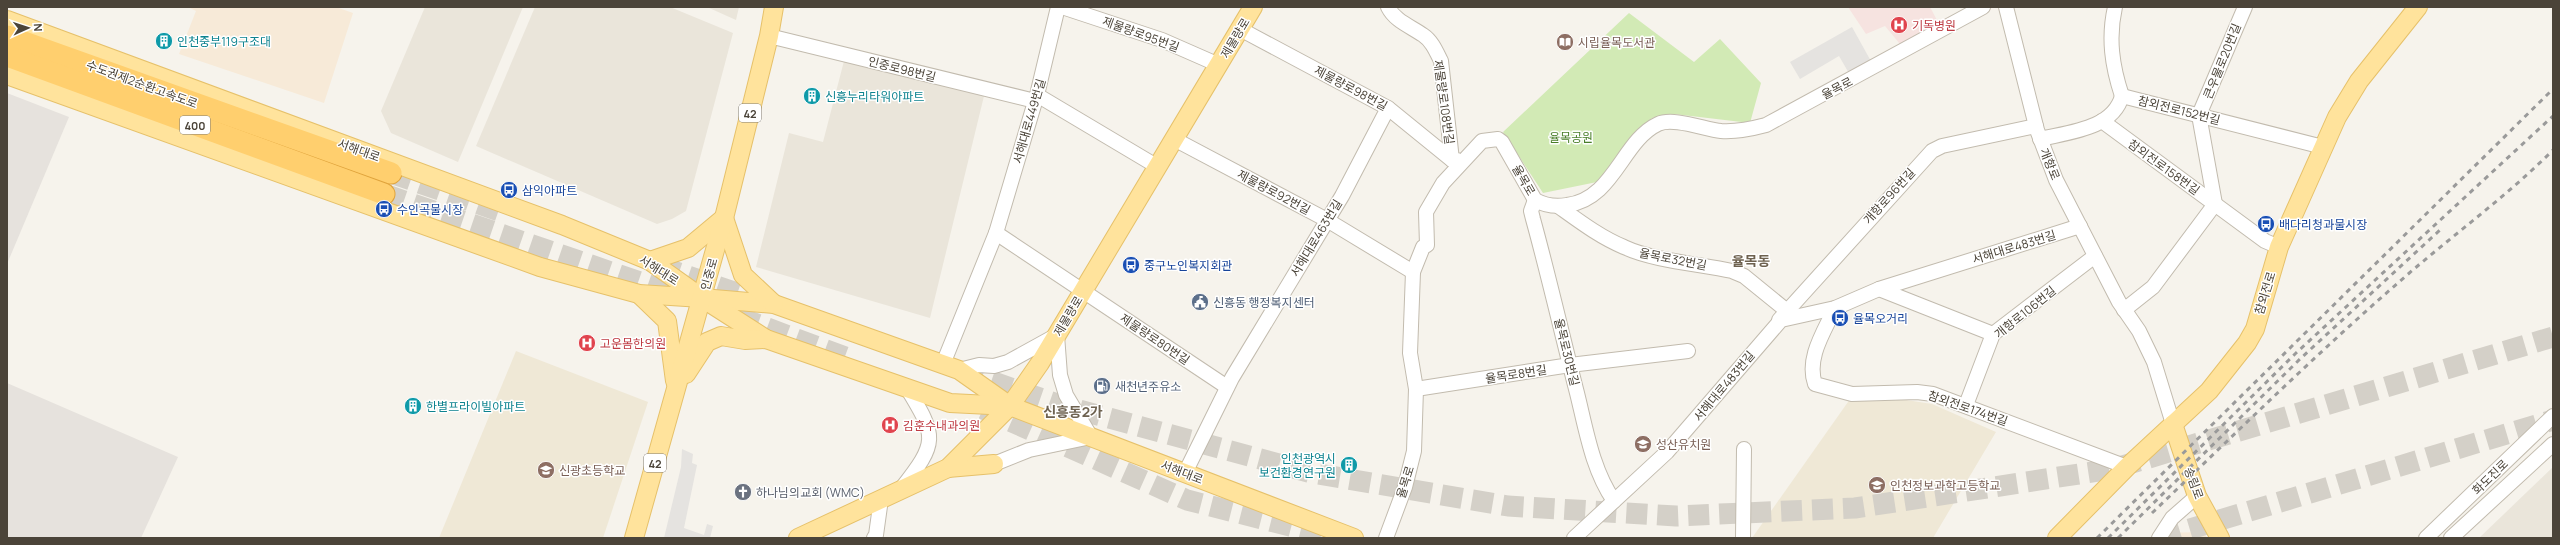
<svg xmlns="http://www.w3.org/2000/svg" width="2560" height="545" viewBox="0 0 2560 545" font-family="Manrope,'Noto Sans KR',sans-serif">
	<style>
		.residential { fill: #eae5da }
		.commercial { fill: #f7ead8 }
		.industrial { fill: #e6e2dd }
		.education { fill: #efe8d6 }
		.medical { fill: #f6e3e0 }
		.green { fill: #d2eab5 }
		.parking { fill: #e5e3e0 }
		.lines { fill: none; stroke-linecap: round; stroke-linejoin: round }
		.highway-tunnel { stroke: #d4d0c8; stroke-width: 21; stroke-dasharray: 21 10; stroke-linecap: butt }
		.minor-casing { stroke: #c2bbae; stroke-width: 16 }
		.major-casing { stroke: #e6c16a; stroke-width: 20 }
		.highway-casing { stroke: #e0a43c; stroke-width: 23 }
		.minor { stroke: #fff; stroke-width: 14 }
		.major { stroke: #ffe39c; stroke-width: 18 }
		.highway { stroke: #ffcf6e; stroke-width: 21 }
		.rail { stroke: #9a9a9a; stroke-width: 3; stroke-dasharray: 5 5; stroke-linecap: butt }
		.labels { text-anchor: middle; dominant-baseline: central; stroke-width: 3; stroke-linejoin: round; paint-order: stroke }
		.shield { fill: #fff; stroke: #817c74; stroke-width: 1 }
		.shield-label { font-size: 11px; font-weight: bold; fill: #4b4439 }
		.health-label { font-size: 12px; fill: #be3a42; stroke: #fff; text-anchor: start }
		.street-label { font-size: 12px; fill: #4b4439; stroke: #fff }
		.culture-label { font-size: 12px; fill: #0d838f; stroke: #fff; text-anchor: start }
		.education-label { font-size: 12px; fill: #785e54; stroke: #fff; text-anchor: start }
		.park-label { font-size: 12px; fill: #4a7f2a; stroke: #fff }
		.transit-label { font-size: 12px; fill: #164399; stroke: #fff; text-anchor: start }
		.service-label { font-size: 12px; fill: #4e5e75; stroke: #fff; text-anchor: start }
		.worship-label { font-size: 12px; fill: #5b616d; stroke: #fff; text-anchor: start }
		.quarter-label { font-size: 14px; font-weight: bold; fill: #6e6250; stroke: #fff }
	</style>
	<rect width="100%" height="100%" fill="#f6f3ec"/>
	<g class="residential">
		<polygon points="425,7 523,7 458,162 391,133 381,111"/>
		<polygon points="535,7 670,7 733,33 686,211 672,219 657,224 476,146"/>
		<polygon points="707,7 739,7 736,20"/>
		<polygon points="844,61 984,96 930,318 756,267 789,133 823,142"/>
		<polygon points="2553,467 2553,538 2479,538"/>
	</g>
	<g class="commercial">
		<polygon points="188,7 336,7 353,13 324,103 179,54 196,11"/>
		<polygon points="2204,532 2207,538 2158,538 2160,533"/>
	</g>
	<g class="industrial">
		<polygon points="7,93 69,117 7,264"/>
		<polygon points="7,383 178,457 141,538 7,538"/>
	</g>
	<g class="education">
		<polygon points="516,351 648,402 603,538 439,538"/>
		<polygon points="1855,392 1932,404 1996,432 1933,538 1752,538"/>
	</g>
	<polygon class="medical" points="1848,7 1930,7 1939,24 1900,44 1885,26 1866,34"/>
	<polygon class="green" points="1629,13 1694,62 1720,39 1761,83 1750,123 1674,114 1652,118 1597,182 1543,193 1503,132"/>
	<g class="parking">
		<polygon points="1852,27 1872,63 1850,75 1839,56 1800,79 1790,62"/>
		<polygon points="682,449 693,454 692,463 697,465 684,528 704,535 707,524 713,526 710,538 664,538 681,467"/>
	</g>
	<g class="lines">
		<g class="highway-tunnel">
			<polyline points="391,173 505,213"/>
			<polyline points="384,194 678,295"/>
			<polyline points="659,266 760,301"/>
			<polyline points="738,317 853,360"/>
			<polyline points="962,371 1057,404 1312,473 1508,506 1676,516 1855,508 2112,469 2553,337"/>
			<polyline points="983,409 1187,500 1337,538"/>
			<polyline points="2160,538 2553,420"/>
		</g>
		<defs>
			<g id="minor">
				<polyline points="1062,7 1162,40 1219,65"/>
				<path d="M 1388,7 C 1395,21 1410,26 1423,35 C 1432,41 1436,51 1441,61 L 1452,160 L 1457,160"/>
				<polyline points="2006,7 2037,130 2056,180 2119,302 2139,331 2154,362 2173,424"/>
				<path d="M 2115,7 C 2108,38 2112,66 2122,96"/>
				<polyline points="1240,29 1388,108 1452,160"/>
				<polyline points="769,36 1035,101"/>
				<polyline points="1037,95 1158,167"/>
				<polyline points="2122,96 2323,147"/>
				<polyline points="2199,115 2245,7"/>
				<polyline points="2102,121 2265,241 2279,247"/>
				<polyline points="1174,139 1327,220 1413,272"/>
				<path d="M 2040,139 C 2069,132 2113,129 2122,96"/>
				<path d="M 1535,200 L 1531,211 L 1533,219 C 1549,277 1562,335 1577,393 C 1586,429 1592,469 1614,501"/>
				<path d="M 1558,206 C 1579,221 1600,237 1624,247 C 1654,261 1700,264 1732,271 L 1744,276 L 1787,311"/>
				<polyline points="996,233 1227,387"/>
				<polyline points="1879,289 1993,334"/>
				<path d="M 1835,308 C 1824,332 1806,358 1815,384 L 1852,394 L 1917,392 L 1933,394 L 2127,467"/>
				<polyline points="2124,310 2153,287 2215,204 2199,115"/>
				<polyline points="1779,320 1932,151 1942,146 2036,126"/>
				<polyline points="943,364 996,233 1037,95 1058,7"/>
				<polyline points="959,370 979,365 994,366 1008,362 1057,335 1060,375 1066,395 1091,437 1029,450 994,464"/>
				<polyline points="1416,389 1570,365 1688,351"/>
				<polyline points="1966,405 1993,334 2095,256"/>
				<polyline points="1185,473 1232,378 1342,196 1388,108"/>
				<path d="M 901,489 C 938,442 937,437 907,388"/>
				<polyline points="874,538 876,535 881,499"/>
				<path d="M 1386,538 L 1405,487 L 1414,451 L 1416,389 L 1410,353 L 1413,272 L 1423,247 L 1427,245 L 1426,212 L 1443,183 L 1482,141 L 1498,139 L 1502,142 L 1535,200 C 1546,206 1556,207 1567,205 C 1614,199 1622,141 1658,124 C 1673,117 1704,129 1721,131 C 1736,132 1751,129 1766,125 L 1983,7"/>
				<polyline points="1574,538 1667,452 1781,320 1835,308 1879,289 2080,226"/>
				<polyline points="1743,538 1744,449"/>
				<polyline points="2159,538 2172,518 2197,496"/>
				<polyline points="2426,538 2553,416"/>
				<polyline points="2451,538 2553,444"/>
			</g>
			<g id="major">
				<polyline points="7,20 562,225 650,261 702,298 774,304 959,370 1010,406 1354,538"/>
				<polyline points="7,75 540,267 639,294 702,298 766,339 950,403 1010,406"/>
				<polyline points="724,218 743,275 774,304"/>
				<polyline points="650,261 688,248 724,218"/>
				<polyline points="639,294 667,321 675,381"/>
				<polyline points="686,374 707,342 721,336 745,340 766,339"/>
				<polyline points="2173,424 2197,496 2220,538"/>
				<polyline points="948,468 994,464"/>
				<polyline points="634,538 724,218 769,36 774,7"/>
				<polyline points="798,538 948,468 1010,406 1040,363 1253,7"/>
				<polyline points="2057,538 2127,467 2209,391 2247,343 2255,329 2279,247 2337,117 2359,81 2418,7"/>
			</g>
			<g id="highway">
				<polyline points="7,36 391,173"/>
				<polyline points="7,56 384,194"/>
			</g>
		</defs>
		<use href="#minor" class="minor-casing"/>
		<use href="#major" class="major-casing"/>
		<use href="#highway" class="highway-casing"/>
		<use href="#minor" class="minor"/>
		<use href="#major" class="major"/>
		<use href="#highway" class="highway"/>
		<g class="rail">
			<path d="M 2152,513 C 2234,435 2314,356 2399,282 C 2450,237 2505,198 2553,150"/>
			<polyline points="2097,538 2553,89"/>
			<polyline points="2108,538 2295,354 2553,116"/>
			<polyline points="2118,538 2300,359 2440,230"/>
		</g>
	</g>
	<defs>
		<symbol id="hospital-disc" viewBox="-11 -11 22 22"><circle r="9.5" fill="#e0444e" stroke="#fff"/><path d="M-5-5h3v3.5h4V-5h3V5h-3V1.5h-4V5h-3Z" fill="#fff"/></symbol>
		<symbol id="building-disc" viewBox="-11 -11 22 22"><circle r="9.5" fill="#0f9aa8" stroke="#fff"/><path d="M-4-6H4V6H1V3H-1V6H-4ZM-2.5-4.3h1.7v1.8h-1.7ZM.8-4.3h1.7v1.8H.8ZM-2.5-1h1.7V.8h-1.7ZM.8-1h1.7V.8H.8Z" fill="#fff"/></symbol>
		<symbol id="library-disc" viewBox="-11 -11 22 22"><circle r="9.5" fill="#8d6e63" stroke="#fff"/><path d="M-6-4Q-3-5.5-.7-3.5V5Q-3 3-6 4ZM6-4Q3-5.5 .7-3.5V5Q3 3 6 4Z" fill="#fff"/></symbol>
		<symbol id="bus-disc" viewBox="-11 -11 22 22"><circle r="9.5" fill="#1a4fb4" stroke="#fff"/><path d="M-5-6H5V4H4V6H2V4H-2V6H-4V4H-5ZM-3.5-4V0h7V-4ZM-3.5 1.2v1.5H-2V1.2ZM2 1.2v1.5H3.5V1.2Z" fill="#fff"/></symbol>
		<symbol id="civic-disc" viewBox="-11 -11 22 22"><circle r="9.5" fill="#5c6f8a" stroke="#fff"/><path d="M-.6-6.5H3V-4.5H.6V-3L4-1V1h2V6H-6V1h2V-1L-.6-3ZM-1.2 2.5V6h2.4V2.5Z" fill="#fff"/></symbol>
		<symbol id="fuel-disc" viewBox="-11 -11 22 22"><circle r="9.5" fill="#5c6f8a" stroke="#fff"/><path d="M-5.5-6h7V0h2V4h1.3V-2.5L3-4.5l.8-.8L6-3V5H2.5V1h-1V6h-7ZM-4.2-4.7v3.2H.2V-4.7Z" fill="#fff"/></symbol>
		<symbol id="school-disc" viewBox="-11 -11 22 22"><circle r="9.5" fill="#8d6e63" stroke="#fff"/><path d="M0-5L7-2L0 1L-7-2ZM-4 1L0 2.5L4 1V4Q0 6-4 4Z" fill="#fff"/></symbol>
		<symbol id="church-disc" viewBox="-11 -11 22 22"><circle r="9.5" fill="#6b7280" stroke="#fff"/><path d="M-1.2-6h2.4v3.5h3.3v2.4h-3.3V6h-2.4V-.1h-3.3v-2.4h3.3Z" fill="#fff"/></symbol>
	</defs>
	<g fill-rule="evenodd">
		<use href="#hospital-disc" x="1889" y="15" width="20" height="20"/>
		<use href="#building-disc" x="154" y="31" width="20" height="20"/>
		<use href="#library-disc" x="1555" y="32" width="20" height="20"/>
		<use href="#building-disc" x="802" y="86" width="20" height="20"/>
		<use href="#bus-disc" x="499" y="180" width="20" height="20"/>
		<use href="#bus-disc" x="374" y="199" width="20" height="20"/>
		<use href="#bus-disc" x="2256" y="214" width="20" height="20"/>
		<use href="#bus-disc" x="1121" y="255" width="20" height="20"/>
		<use href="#civic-disc" x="1190" y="292" width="20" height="20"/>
		<use href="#bus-disc" x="1830" y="308" width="20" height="20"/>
		<use href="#hospital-disc" x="577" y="333" width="20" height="20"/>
		<use href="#fuel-disc" x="1092" y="376" width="20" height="20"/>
		<use href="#building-disc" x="403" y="396" width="20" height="20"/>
		<use href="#hospital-disc" x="880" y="415" width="20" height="20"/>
		<use href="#school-disc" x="1633" y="434" width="20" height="20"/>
		<use href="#building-disc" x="1339" y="455" width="20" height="20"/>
		<use href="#school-disc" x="536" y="460" width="20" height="20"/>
		<use href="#school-disc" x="1867" y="475" width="20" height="20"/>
		<use href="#church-disc" x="733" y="482" width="20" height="20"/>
	</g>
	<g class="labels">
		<g class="shield">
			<rect x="739" y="104" width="22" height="18" rx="3"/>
			<rect x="180" y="116" width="30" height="18" rx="3"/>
			<rect x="644" y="454" width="22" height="18" rx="3"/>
		</g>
		<g class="shield-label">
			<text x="750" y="113">42</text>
			<text x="195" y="125">400</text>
			<text x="655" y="463">42</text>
		</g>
		<g class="health-label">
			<text x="1912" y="25">기독병원</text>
			<text x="600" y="343">고운몸한의원</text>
			<text x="903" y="425">김훈수내과의원</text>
		</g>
		<g class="street-label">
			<text transform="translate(1141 34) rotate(20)">제물량로95번길</text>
			<text transform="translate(1235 38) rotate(-59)">제물량로</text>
			<text transform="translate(2222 61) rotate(-68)">큰우물로20번길</text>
			<text transform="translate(902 69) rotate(14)">인중로98번길</text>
			<text transform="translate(142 84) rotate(20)">수도권제2순환고속도로</text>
			<text transform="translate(1351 88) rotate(28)">제물량로98번길</text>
			<text transform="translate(1837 88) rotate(-28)">율목로</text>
			<text transform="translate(1444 102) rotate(82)">제물량로108번길</text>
			<text transform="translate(2179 110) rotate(14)">참외전로152번길</text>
			<text transform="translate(1029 121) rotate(-74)">서해대로449번길</text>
			<text transform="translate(359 150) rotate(20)">서해대로</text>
			<text transform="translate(2050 164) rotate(68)">개항로</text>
			<text transform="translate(2164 167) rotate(36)">참외전로158번길</text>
			<text transform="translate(1524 180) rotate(60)">율목로</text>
			<text transform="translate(1274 192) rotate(28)">제물량로92번길</text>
			<text transform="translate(1889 196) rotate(-48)">개항로96번길</text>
			<text transform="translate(1316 238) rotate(-59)">서해대로463번길</text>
			<text transform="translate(2014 247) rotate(-17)">서해대로483번길</text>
			<text transform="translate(1673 259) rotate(11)">율목로32번길</text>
			<text transform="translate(659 270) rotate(32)">서해대로</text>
			<text transform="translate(709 274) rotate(-74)">인중로</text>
			<text transform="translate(2265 293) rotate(-73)">참외전로</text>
			<text transform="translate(2025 312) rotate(-39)">개항로106번길</text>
			<text transform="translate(1068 316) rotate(-59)">제물량로</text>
			<text transform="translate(1155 339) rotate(34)">제물량로80번길</text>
			<text transform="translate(1567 352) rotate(76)">율목로30번길</text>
			<text transform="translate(1516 374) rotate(-9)">율목로8번길</text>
			<text transform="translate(1724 386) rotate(-50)">서해대로483번길</text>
			<text transform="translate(1968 408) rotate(19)">참외전로174번길</text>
			<text transform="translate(1182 472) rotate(21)">서해대로</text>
			<text transform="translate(2490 477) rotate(-44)">화도진로</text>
			<text transform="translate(1405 482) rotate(-73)">율목로</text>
			<text transform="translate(2194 483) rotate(70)">송림로</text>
		</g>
		<g class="culture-label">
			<text x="177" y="41">인천중부119구조대</text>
			<text x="825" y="96">신흥누리타워아파트</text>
			<text x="426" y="406">한별프라이빌아파트</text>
			<text x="1336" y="458" text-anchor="end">인천광역시<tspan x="1336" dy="14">보건환경연구원</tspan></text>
		</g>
		<g class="education-label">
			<text x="1578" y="42">시립율목도서관</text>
			<text x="1656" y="444">성산유치원</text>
			<text x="559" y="470">신광초등학교</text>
			<text x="1890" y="485">인천정보과학고등학교</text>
		</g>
		<g class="park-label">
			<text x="1571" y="137">율목공원</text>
		</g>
		<g class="transit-label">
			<text x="522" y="190">삼익아파트</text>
			<text x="397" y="209">수인곡물시장</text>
			<text x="2279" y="224">배다리청과물시장</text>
			<text x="1144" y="265">중구노인복지회관</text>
			<text x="1853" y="318">율목오거리</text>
		</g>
		<g class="service-label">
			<text x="1213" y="302">신흥동 행정복지센터</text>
			<text x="1115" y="386">새천년주유소</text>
		</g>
		<g class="worship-label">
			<text x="756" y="492">하나님의교회 (WMC)</text>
		</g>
		<g class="quarter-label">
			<text x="1751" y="260">율목동</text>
			<text x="1073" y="411">신흥동2가</text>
		</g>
	</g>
	<rect width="2560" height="545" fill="none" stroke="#4b4439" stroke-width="16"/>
	<g transform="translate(28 28) rotate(87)" stroke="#ffffff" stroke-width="3" paint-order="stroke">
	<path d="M0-3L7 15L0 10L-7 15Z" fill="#4b4439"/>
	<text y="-6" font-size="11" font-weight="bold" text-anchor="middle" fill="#4b4439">N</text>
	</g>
</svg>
